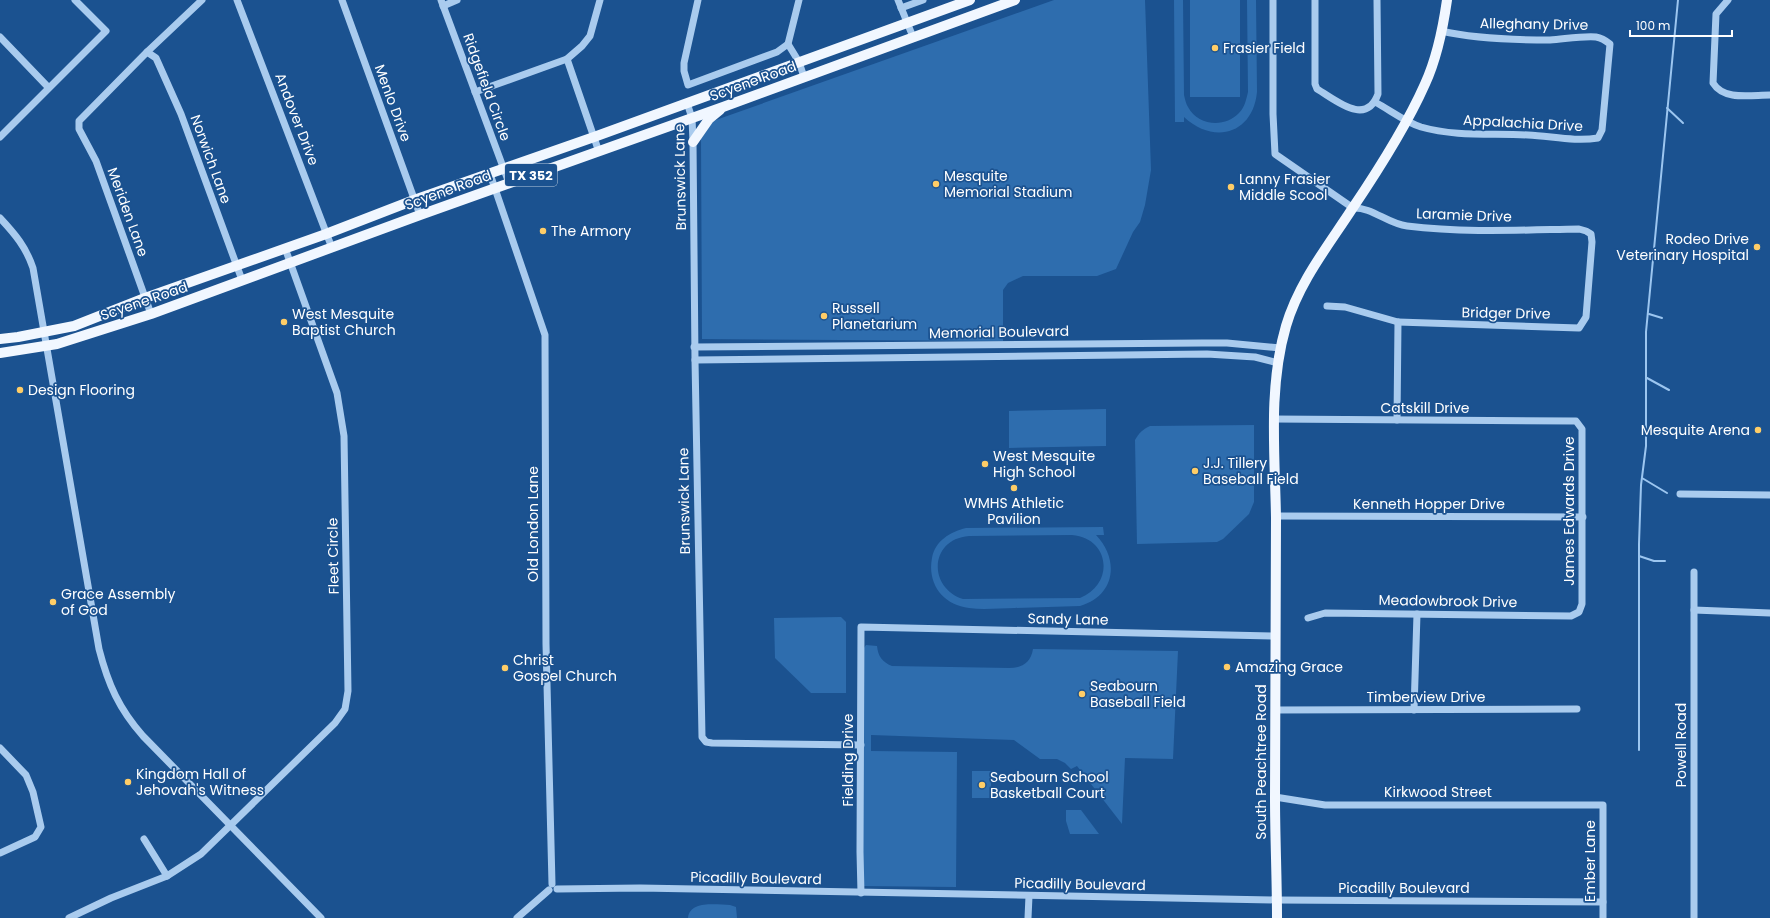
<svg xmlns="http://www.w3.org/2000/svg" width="1770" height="918" viewBox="0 0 1770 918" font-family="Poppins,sans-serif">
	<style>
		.green { fill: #2e6dae; fill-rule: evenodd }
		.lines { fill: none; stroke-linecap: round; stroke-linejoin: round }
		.stream { stroke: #9cc6f0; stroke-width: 2 }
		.minor { stroke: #a9cbee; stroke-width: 7 }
		.major { stroke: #f1f7ff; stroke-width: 10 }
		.poi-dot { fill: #ffcd67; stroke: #1b5290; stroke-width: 1.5 }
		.labels { text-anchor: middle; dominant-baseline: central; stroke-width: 3.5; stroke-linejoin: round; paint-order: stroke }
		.shield { fill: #1b5290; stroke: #bbcbde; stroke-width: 1 }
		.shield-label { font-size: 13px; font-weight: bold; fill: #fff }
		.street-label { font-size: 14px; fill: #fff; stroke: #1b5290 }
		.poi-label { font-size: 14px; fill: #fff; stroke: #1b5290; text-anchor: start }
	</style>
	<rect width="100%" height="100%" fill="#1b5290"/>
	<g class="green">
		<polygon points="1054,0 1145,0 1151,170 1145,205 1140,222 1133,232 1116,269 1097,276 1023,276 1008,283 1003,290 1003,341 702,339 701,139 713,121"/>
		<path d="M 1174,0 L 1183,0 L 1184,95 C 1185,99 1186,104 1188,107 C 1198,126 1225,128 1239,113 C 1245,107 1246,100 1248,92 L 1247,0 L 1256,0 L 1257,92 C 1253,134 1214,145 1184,117 L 1184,122 L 1175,122 Z"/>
		<rect x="1190" y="0" width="50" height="97"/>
		<polygon points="1106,409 1106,446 1009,448 1009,411"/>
		<path d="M 1254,425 L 1254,502 L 1249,514 L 1223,539 L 1217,542 L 1137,544 L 1135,440 C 1139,433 1143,429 1150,426 Z"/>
		<path d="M 1103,527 L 1104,535 L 1096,535 C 1120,560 1115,596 1080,606 C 1058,607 1037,607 1015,608 C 1000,608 984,610 969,608 C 943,605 927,584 932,558 C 935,541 950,532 966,528 ZM 1072,535 C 1110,538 1115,584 1080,598 L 963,599 C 927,587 930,539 969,536 Z"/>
		<polygon points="841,617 846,622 846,693 811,693 775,658 774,618"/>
		<path d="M 866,645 L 877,646 C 878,656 882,662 892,666 L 1009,668 C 1023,668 1031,662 1033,649 L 1178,651 L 1173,759 L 1125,758 L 1122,824 L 1077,766 L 1071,769 L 1065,763 L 1057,759 L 1040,759 L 1014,740 L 871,735 L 871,751 L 957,752 L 956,887 L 862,886 L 864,648 Z"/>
		<rect x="972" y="771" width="19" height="27"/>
		<polygon points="1066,810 1081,810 1099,834 1070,834 1066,821"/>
		<path d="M 730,905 L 736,907 L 737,918 L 688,918 C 690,900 717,905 730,905 Z"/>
	</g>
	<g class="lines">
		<g class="stream">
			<polyline points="1667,108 1683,123"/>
			<polyline points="1649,314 1662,318"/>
			<polyline points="1647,378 1669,390"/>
			<polyline points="1642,478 1667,493"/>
			<polyline points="1639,556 1654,561 1665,561"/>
			<polyline points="1639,750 1639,544 1641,485 1646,446 1646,332 1678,0"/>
		</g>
		<g class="minor">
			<polyline points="237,0 332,248"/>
			<polyline points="342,0 420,215"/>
			<polyline points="441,0 509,183"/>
			<polyline points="698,0 684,63 684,71 688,85 777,52 788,44"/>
			<polyline points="799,0 788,44 799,62 804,77"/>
			<polyline points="898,0 913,37"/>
			<path d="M 1273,0 L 1273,114 L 1275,154 L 1353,208 C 1372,207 1388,224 1407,226 C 1464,233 1522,230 1579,229 L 1586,231 L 1591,234 L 1592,242 L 1586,317 L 1579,328 L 1398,322 L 1345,307 L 1327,306"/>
			<path d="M 1315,0 L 1315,84 L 1317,89 C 1336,100 1366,127 1378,94 L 1377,0"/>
			<path d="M 1728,0 L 1716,14 L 1713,83 C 1724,101 1751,95 1770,95"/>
			<polyline points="443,6 457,0"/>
			<polyline points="901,8 923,0"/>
			<polyline points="0,37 48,87"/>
			<polyline points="147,52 156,58 181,114 242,280"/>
			<polyline points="567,59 599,152"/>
			<polyline points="475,92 567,59 582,46 590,36 600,0"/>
			<path d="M 1375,102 C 1390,110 1405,122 1421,127 C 1456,137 1492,133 1528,135 C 1551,136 1575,142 1598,138 L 1602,130 L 1610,44 C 1605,40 1602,38 1596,37 C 1581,36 1565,39 1550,40 C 1514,40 1476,39 1441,31"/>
			<polyline points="687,103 692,118 693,142 695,360 702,737 706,742 712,743 861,745"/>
			<polyline points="0,137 106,31 75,0"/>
			<polyline points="490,174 545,335 546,644 552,884"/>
			<path d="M 0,218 C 15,234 26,247 33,268 L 99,649 C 108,684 119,709 143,736 L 321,918"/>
			<polyline points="151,314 96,161 79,129 79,121 147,52 202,0"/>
			<polyline points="694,347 1202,343 1227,343 1280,348"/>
			<polyline points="695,360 1207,354 1255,357 1278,363"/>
			<polyline points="1273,419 1576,421 1582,429 1582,604 1579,612 1571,616 1325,613 1308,618"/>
			<polyline points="1397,420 1398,322"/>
			<polyline points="1680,494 1770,495"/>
			<polyline points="1276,516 1583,517"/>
			<polyline points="1694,610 1770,613"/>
			<polyline points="1275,710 1577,709"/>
			<polyline points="1414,710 1417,614"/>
			<polyline points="0,748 26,775 33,792 41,827 35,837 0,853"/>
			<polyline points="1275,797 1325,805 1603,805 1603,918"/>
			<polyline points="144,839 167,876"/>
			<polyline points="557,889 640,888 1277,900 1603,902"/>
			<polyline points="861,893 860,852 861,627 1275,636"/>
			<polyline points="69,918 111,898 167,876 201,854 335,723 345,709 348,691 344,436 337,393 285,248"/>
			<polyline points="517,918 549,890"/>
			<polyline points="1028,918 1029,896"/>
			<polyline points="1694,918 1694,572"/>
		</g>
		<g class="major">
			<polyline points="693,142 709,119 720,110"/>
			<polyline points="0,339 18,337 74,326 145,298 326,234 414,200 594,137 970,0"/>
			<polyline points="0,353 57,344 151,314 420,215 723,107 1015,0"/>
			<path d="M 1277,918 C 1277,878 1275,838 1275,797 C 1275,704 1276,611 1276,518 C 1275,454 1268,388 1286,326 C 1299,282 1328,246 1352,209 C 1379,169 1406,127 1425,84 C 1437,58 1443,28 1447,0"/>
		</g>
	</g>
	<g class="poi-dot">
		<circle cx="1215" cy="48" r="4"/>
		<circle cx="936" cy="184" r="4"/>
		<circle cx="1231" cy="187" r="4"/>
		<circle cx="543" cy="231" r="4"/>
		<circle cx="1757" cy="247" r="4"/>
		<circle cx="824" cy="316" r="4"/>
		<circle cx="284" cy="322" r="4"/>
		<circle cx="20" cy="390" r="4"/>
		<circle cx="1758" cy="430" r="4"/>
		<circle cx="985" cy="464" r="4"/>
		<circle cx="1195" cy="471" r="4"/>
		<circle cx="1014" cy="488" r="4"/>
		<circle cx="53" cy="602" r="4"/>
		<circle cx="1227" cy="667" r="4"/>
		<circle cx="505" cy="668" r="4"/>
		<circle cx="1082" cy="694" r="4"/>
		<circle cx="128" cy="782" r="4"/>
		<circle cx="982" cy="785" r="4"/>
	</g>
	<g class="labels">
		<rect class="shield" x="505" y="164" width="52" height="22" rx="3"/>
		<g class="shield-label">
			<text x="531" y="175">TX 352</text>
		</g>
		<g class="street-label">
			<text transform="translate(1534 24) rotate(1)">Alleghany Drive</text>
			<text transform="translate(753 81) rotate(-20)">Scyene Road</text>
			<text transform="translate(487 87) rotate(70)">Ridgefield Circle</text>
			<text transform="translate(393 103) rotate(70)">Menlo Drive</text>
			<text transform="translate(297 119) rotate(69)">Andover Drive</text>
			<text transform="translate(1523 123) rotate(3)">Appalachia Drive</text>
			<text transform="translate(211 159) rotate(70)">Norwich Lane</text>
			<text transform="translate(680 177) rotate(-91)">Brunswick Lane</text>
			<text transform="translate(448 190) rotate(-20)">Scyene Road</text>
			<text transform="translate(128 212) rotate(70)">Meriden Lane</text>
			<text transform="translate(1464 215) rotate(2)">Laramie Drive</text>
			<text transform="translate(144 301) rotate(-19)">Scyene Road</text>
			<text transform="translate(1506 313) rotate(1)">Bridger Drive</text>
			<text transform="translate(999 332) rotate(-1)">Memorial Boulevard</text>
			<text x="1425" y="408">Catskill Drive</text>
			<text transform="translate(684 501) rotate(-91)">Brunswick Lane</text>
			<text x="1429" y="504">Kenneth Hopper Drive</text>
			<text transform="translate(1569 511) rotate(-90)">James Edwards Drive</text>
			<text transform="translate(533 524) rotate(-90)">Old London Lane</text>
			<text transform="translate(333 556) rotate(-91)">Fleet Circle</text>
			<text transform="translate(1448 601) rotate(1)">Meadowbrook Drive</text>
			<text transform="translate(1068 619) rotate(1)">Sandy Lane</text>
			<text x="1426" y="697">Timberview Drive</text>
			<text transform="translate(1681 745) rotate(-90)">Powell Road</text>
			<text transform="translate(848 760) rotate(-90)">Fielding Drive</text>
			<text transform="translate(1261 762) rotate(-90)">South Peachtree Road</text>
			<text x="1438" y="792">Kirkwood Street</text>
			<text transform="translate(1590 861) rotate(-90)">Ember Lane</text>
			<text transform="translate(756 878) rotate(1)">Picadilly Boulevard</text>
			<text transform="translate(1080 884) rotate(1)">Picadilly Boulevard</text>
			<text x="1404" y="888">Picadilly Boulevard</text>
		</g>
		<g class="poi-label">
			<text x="1223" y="48">Frasier Field</text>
			<text x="944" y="176">Mesquite<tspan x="944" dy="16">Memorial Stadium</tspan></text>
			<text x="1239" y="179">Lanny Frasier<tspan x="1239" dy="16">Middle Scool</tspan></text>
			<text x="551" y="231">The Armory</text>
			<text x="1749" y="239" text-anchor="end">Rodeo Drive<tspan x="1749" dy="16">Veterinary Hospital</tspan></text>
			<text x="832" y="308">Russell<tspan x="832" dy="16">Planetarium</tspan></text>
			<text x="292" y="314">West Mesquite<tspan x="292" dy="16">Baptist Church</tspan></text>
			<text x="28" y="390">Design Flooring</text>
			<text x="1750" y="430" text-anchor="end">Mesquite Arena</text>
			<text x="993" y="456">West Mesquite<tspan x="993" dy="16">High School</tspan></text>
			<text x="1203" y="463">J.J. Tillery<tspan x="1203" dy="16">Baseball Field</tspan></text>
			<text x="1014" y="503" text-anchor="middle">WMHS Athletic<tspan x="1014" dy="16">Pavilion</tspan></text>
			<text x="61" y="594">Grace Assembly<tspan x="61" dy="16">of God</tspan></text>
			<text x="513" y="660">Christ<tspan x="513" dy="16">Gospel Church</tspan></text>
			<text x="1235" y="667">Amazing Grace</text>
			<text x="1090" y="686">Seabourn<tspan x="1090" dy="16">Baseball Field</tspan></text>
			<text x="136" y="774">Kingdom Hall of<tspan x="136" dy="16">Jehovah's Witness</tspan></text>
			<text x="990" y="777">Seabourn School<tspan x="990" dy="16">Basketball Court</tspan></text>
		</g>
	</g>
	<path d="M1630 30v6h102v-6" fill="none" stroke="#ffffff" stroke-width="2"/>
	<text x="1636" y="30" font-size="12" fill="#ffffff" stroke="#1b5290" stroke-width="3" paint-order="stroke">100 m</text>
</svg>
